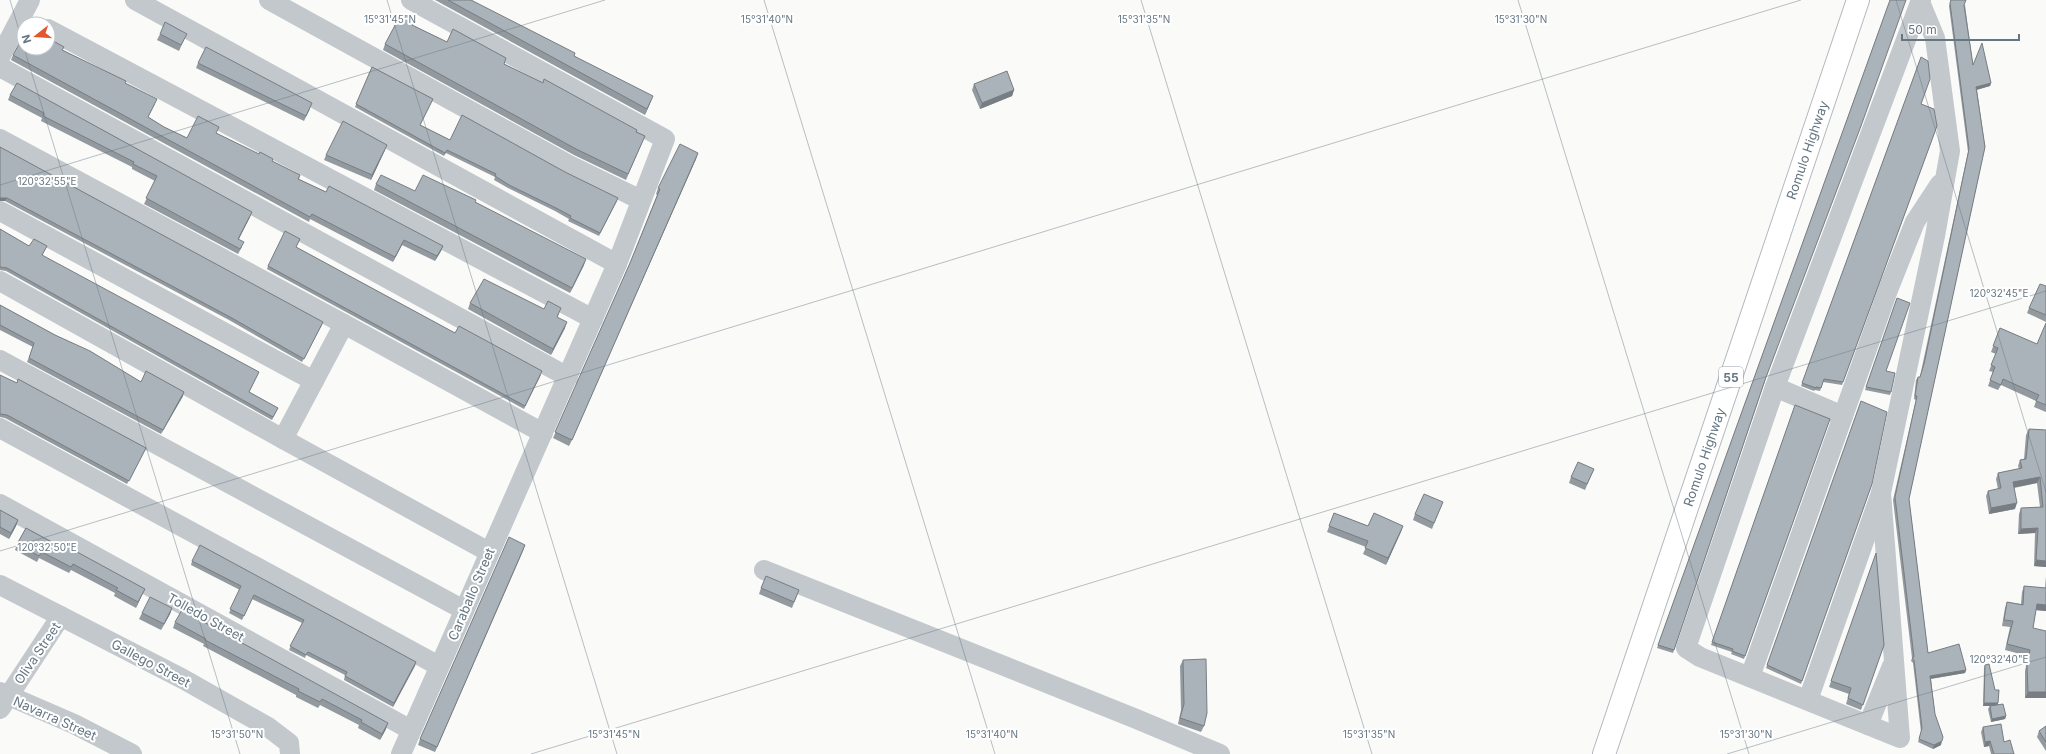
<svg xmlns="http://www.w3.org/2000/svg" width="2046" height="754" viewBox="0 0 2046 754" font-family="Inter,sans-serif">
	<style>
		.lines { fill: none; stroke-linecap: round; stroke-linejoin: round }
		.highway-casing { stroke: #b4b9bd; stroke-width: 24 }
		.minor { stroke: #c3c8cc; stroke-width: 20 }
		.highway { stroke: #fff; stroke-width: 22 }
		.wall { fill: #929a9f }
		.shaded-wall { fill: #777d82 }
		.building { fill: #aab3b9; stroke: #777d82 }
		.ticks { fill: none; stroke: #657683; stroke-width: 1; stroke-opacity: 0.45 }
		.labels { text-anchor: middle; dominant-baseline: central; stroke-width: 4; stroke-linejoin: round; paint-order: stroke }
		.shield { fill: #fff; stroke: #939fa8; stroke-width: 1 }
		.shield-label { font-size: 12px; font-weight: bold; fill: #657683 }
		.street-label { font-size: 13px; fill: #657683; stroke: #fff }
		.ticks-label { font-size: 10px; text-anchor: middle; fill: #657683; stroke: #fff; stroke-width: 4; stroke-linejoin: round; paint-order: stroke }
	</style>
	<rect width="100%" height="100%" fill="#fafaf8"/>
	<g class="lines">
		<defs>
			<polyline id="highway" points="1604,754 1858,0"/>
		</defs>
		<use href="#highway" class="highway-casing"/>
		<g class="minor">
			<polyline points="135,0 617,264"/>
			<polyline points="269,0 569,165 641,200"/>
			<polyline points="48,29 593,319"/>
			<polyline points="0,57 30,0"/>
			<polyline points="0,67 568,377"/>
			<polyline points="0,139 344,324 543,433"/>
			<polyline points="0,211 314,381"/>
			<polyline points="0,281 283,439 344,324"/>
			<polyline points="0,360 464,610"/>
			<polyline points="1775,387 1843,416"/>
			<polyline points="0,428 439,666"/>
			<polyline points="283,439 489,552"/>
			<polyline points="1881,493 1900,738 1700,657 1686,648 1775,387 1921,0"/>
			<polyline points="0,504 411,730"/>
			<polyline points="764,570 1134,718 1220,754"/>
			<polyline points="0,585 183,679 268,727 289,743 290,754"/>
			<polyline points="1750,677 1888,290 1915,222 1940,184"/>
			<polyline points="0,692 74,724 132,754"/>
			<polyline points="1808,700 1881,493 1935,236 1950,151 1935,38 1920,2"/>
			<polyline points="0,709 61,616"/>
			<polyline points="1868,725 1892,666"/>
			<polyline points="401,754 617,264 665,139 411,0"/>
		</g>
		<use href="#highway" class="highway"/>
	</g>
	<g class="wall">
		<polygon points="435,0 471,0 574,56 651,101 645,115"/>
		<polygon points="1890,0 1765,381 1673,653 1657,648"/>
		<polygon points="1951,0 1965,5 1973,65 1991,83 1990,86 1977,90 1985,147 1909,499 1928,653 1966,670 1965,673 1931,679 1935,714 1941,745 1933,749 1918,742 1921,732 1913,663 1911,661 1912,658 1893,500 1916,400 1914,399 1916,380 1918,377 1920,377 1922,367 1968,152 1949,6"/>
		<polygon points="412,25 447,42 504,64 645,136 626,180 574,155 383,50 385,44"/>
		<polygon points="160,34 184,40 179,51 157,40"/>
		<polygon points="63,50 125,83 155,104 148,117 164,127 187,138 217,134 300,175 299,179 326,192 443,246 441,251 435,261 402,245 393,262 310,219 309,222 11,60 13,55"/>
		<polygon points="1921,57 1921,104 1937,126 1842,385 1823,382 1820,391 1815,390 1814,391 1801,386"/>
		<polygon points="198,63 310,109 304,121 196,68"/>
		<polygon points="372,67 433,99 420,125 450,140 617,201 599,236 568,221 569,219 555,211 508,188 494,180 495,177 446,153 444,156 355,107"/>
		<polygon points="974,84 1014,90 1012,96 980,109 972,90"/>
		<polygon points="10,95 250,217 239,239 242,247 238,254 144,204 155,181 132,169 132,167 41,121 42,118 8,100"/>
		<polygon points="0,147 322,325 302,362 229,320 5,201"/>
		<polygon points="385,150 371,180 324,160 326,155"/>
		<polygon points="698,153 696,159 569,446 553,438 630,263 657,195 656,194 658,188"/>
		<polygon points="376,184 475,202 584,265 570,293 374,190"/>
		<polygon points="0,229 29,246 47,246 42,256 259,372 249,392 278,408 272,420 6,271 0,270"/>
		<polygon points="300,239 296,247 455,333 541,375 524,409 267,269 268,266"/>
		<polygon points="2046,286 2046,322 2027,313 2029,308"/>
		<polygon points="1897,298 1886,371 1891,392 1890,395 1865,390"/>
		<polygon points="470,303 544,309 559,314 557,317 565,328 551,355 468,309"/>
		<polygon points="0,305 141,382 183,396 161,434 27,362 33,347 0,330"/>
		<polygon points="2046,323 2046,412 2034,407 2036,401 2001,385 1998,390 1988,386 1993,372 1989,371 1996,354 1991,352 2000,328 2037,344"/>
		<polygon points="0,375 146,448 127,484 5,418 0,417"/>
		<polygon points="1861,401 1872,484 1801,684 1766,668"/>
		<polygon points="1795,405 1830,419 1744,659 1731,654 1732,652 1711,645"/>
		<polygon points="2029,429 2046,430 2046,567 2034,566 2035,533 2018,534 2019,514 2021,508 2040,507 2037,483 2014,488 2015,509 1989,514 1986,496 1988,491 1998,489 1996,479 1998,473 2019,469 2018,466 2020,460 2024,459 2026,435"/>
		<polygon points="1594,469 1585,490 1569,483 1571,477"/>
		<polygon points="1443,502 1432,529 1413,520 1415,514"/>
		<polygon points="0,510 18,520 16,526 9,539 0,534"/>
		<polygon points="1334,513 1368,526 1403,526 1386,565 1363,554 1366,547 1327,532"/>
		<polygon points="26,528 145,589 142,595 136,608 114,596 115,593 71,570 69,573 39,558 37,562 15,550 17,544"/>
		<polygon points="525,545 435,752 418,745 420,739"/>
		<polygon points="1876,553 1884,645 1861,710 1846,704 1849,694 1829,687"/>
		<polygon points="192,561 416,662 393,707 344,680 345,675 306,655 305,658 289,650 302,623 252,599 242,620 229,613 240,590 191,565"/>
		<polygon points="2046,576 2046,611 2036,610 2033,628 2046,698 2025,698 2025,671 2028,656 2005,650 2010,627 2002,626 2005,608 2007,602 2021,604 2022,592 2024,586 2045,588"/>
		<polygon points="761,588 799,590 792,608 759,594"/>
		<polygon points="172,608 170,614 161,630 139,619 142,613"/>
		<polygon points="175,622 386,729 380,740 358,728 359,725 320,705 318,708 296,697 296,695 203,646 204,644 173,628"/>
		<polygon points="1183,660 1204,726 1201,732 1178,724 1181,710 1180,666"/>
		<polygon points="1985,665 1998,705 2006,716 2005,719 1991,722 1988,709 1990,706 1983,706 1984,668"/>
		<polygon points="2046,726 2046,751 2037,737 2039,731"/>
		<polygon points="1983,727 2004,742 2014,754 1991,754 1989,746 1984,747 1981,732"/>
	</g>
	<g class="shaded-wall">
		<polygon points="1991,83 1990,86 1975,90 1976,87"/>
		<polygon points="1014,90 1012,96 980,109 982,103"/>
		<polygon points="653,96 651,101 645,115 647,109"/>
		<polygon points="387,145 385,150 371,180 372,175"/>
		<polygon points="698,153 696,159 569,446 572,440"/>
		<polygon points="0,198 7,198 5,201 0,201"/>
		<polygon points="252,212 250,217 236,244 238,239"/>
		<polygon points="404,240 402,245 393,262 395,257"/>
		<polygon points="443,246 441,251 435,261 437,256"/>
		<polygon points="586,259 584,265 570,293 572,288"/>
		<polygon points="567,322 565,328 551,355 553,349"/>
		<polygon points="184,392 183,396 161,434 163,430"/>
		<polygon points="2040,477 2037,483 2011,488 2013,482"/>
		<polygon points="2017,503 2015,509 1989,514 1991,508"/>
		<polygon points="18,520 16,526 9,539 11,533"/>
		<polygon points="1403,526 1401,532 1386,565 1388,558"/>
		<polygon points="2038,528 2035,533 2018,534 2021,529"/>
		<polygon points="525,545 523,551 435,752 437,747"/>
		<polygon points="2036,560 2046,561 2046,567 2034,566"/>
		<polygon points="145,589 142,595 136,608 138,602"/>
		<polygon points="2037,604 2046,605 2046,611 2035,610"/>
		<polygon points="172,608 170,614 161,630"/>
		<polygon points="416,662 415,666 393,707 394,703"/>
		<polygon points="1966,670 1965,673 1929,679 1930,676"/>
		<polygon points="2028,692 2046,692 2046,698 2025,698"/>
		<polygon points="1984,703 1998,703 1997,706 1983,706"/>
		<polygon points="2006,716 2005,719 1991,722 1992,719"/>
		<polygon points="388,723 386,729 380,740 382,734"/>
		<polygon points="1942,741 1941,745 1933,749 1934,745"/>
		<polygon points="1990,741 1989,746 1984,747 1985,742"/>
	</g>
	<g class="building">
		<polygon points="448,0 471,0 575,53 574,56 653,96 647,109"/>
		<polygon points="1890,0 1906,0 1861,126 1765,380 1674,650 1658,645"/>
		<polygon points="1951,0 1966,0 1964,5 1973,65 1982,43 1991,83 1976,87 1985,147 1909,499 1928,653 1959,644 1966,670 1930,676 1935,714 1943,737 1942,741 1934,745 1919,739 1922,728 1914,660 1912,658 1914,657 1895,497 1917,396 1915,396 1918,377 1920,377 1924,364 1969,149 1950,3"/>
		<polygon points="400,16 413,23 412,25 447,42 453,29 506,58 504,64 543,83 544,79 637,130 636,132 645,136 628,174 576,149 385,44"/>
		<polygon points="165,22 187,34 181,45 160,34"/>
		<polygon points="24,35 24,48 48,48 48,38 64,47 62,50 126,81 125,83 157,99 148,117 164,127 187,138 198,116 219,127 216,133 259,154 260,152 273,159 272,161 300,175 298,179 326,192 329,186 443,246 437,256 404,240 395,257 312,214 310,217 13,55"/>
		<polygon points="206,47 312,103 306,116 198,63"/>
		<polygon points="1921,57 1928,61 1930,79 1921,104 1934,109 1937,126 1843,382 1824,379 1821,388 1816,387 1816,388 1802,383"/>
		<polygon points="372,67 433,99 420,125 450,140 462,115 565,172 618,198 600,233 570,218 571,216 556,208 509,185 495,176 496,174 447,150 445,153 356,104"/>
		<polygon points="1007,71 1014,90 982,103 974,84"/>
		<polygon points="17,83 252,212 238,239 244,242 240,249 146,198 157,176 133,164 134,162 43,116 44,113 10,95"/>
		<polygon points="343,121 387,145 372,175 326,155"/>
		<polygon points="680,144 698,153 572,440 555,432 630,263 660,189 658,188"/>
		<polygon points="0,147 323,322 304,359 230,317 7,198 0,198"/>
		<polygon points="381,175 415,191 423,175 476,200 475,202 586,259 572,288 376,184"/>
		<polygon points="0,229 29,246 34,239 47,246 42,255 259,372 249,392 278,408 273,417 7,268 0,267"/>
		<polygon points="285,231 300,239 296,247 455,333 459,326 542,371 525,406 268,266"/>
		<polygon points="484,279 544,309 548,301 561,308 557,317 567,322 553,349 470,303"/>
		<polygon points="2040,284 2046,286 2046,315 2029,308"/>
		<polygon points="1897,298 1910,303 1886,371 1895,373 1891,392 1866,387"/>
		<polygon points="0,305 55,335 90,351 141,382 146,371 184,392 163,430 29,358 34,343 0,325"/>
		<polygon points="2046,323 2046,405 2036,401 2039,395 2003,379 2001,385 1990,380 1995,367 1991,365 1998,348 1993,346 2000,328 2037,344"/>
		<polygon points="0,375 17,383 18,379 146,448 129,481 7,415 0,414"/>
		<polygon points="1861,401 1887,412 1872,484 1802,681 1767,665"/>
		<polygon points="1795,405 1830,419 1745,656 1732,651 1733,649 1712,642"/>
		<polygon points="2029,429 2046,430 2046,561 2036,560 2038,528 2021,529 2021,508 2043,507 2040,477 2013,482 2017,503 1991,508 1988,491 2001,488 1998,473 2022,468 2020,460 2026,459"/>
		<polygon points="1578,462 1594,469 1587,484 1571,477"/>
		<polygon points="1424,494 1443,502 1434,523 1415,514"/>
		<polygon points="0,510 18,520 11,533 0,527"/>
		<polygon points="1334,513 1368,526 1374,513 1403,526 1388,558 1365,548 1368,541 1329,526"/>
		<polygon points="26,528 55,544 57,541 145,589 138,602 116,590 118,588 73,564 71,567 42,552 39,556 17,544"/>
		<polygon points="509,537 525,545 437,747 420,739"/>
		<polygon points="200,545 416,662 394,703 345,676 347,672 308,652 306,655 290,646 304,620 254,595 244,616 230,609 241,586 192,561"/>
		<polygon points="1876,553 1884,645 1863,705 1848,698 1851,688 1831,681"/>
		<polygon points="766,576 799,590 794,602 761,588"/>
		<polygon points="2024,586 2046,588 2046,605 2037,604 2033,628 2046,631 2046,692 2028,692 2027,665 2030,650 2007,644 2013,621 2004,620 2007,602 2023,605"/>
		<polygon points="150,597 172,608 164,624 142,613"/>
		<polygon points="182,610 388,723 382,734 361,722 362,720 322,699 320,702 298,691 299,689 205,640 206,639 175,622"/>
		<polygon points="1206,659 1207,713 1204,726 1180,718 1184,704 1183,660"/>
		<polygon points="1989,664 1995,690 1999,690 1998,703 1984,703 1985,665"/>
		<polygon points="2003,704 2006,716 1992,719 1990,706"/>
		<polygon points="2001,724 2004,742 2010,740 2014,754 1994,754 1990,741 1985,742 1983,727"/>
		<polygon points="2046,726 2046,742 2039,731"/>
	</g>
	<path class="ticks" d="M 10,0 L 24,47M 387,0 L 617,754M 764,0 L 995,754M 1141,0 L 1372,754M 1518,0 L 1749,754M 1896,0 L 2046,492M 24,48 L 240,754M 0,185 L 605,0M 0,551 L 1801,0M 531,754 L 2046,291M 1727,754 L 2046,657"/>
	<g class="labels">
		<rect class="shield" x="1719" y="367" width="24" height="20" rx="3"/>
		<g class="shield-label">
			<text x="1731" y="377">55</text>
		</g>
		<g class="street-label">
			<text transform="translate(1807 150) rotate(-71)">Romulo Highway</text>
			<text transform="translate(1704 457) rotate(-71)">Romulo Highway</text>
			<text transform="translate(471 594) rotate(-67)">Caraballo Street</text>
			<text transform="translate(206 617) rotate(29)">Tolledo Street</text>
			<text transform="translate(37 653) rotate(-56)">Oliva Street</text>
			<text transform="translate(151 663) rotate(28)">Gallego Street</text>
			<text transform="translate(55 718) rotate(24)">Navarra Street</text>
		</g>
	</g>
	<g class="ticks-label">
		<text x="390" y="23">15°31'45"N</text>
		<text x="767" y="23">15°31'40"N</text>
		<text x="1144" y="23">15°31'35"N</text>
		<text x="1521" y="23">15°31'30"N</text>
		<text x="47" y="185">120°32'55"E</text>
		<text x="1999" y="297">120°32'45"E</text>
		<text x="47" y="551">120°32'50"E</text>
		<text x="1999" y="663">120°32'40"E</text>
		<text x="237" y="738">15°31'50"N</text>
		<text x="614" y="738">15°31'45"N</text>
		<text x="992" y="738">15°31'40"N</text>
		<text x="1369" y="738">15°31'35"N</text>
		<text x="1746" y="738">15°31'30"N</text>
	</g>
	<g transform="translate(36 36) rotate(253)"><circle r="19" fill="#ffffff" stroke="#c1c8cd"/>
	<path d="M0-3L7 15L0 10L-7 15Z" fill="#e4572e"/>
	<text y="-6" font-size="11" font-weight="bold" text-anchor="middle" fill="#657683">N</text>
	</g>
	<path d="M1902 34v6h117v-6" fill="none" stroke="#657683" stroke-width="2"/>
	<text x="1908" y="34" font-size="12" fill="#657683" stroke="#ffffff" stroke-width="3" paint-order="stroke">50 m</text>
</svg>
